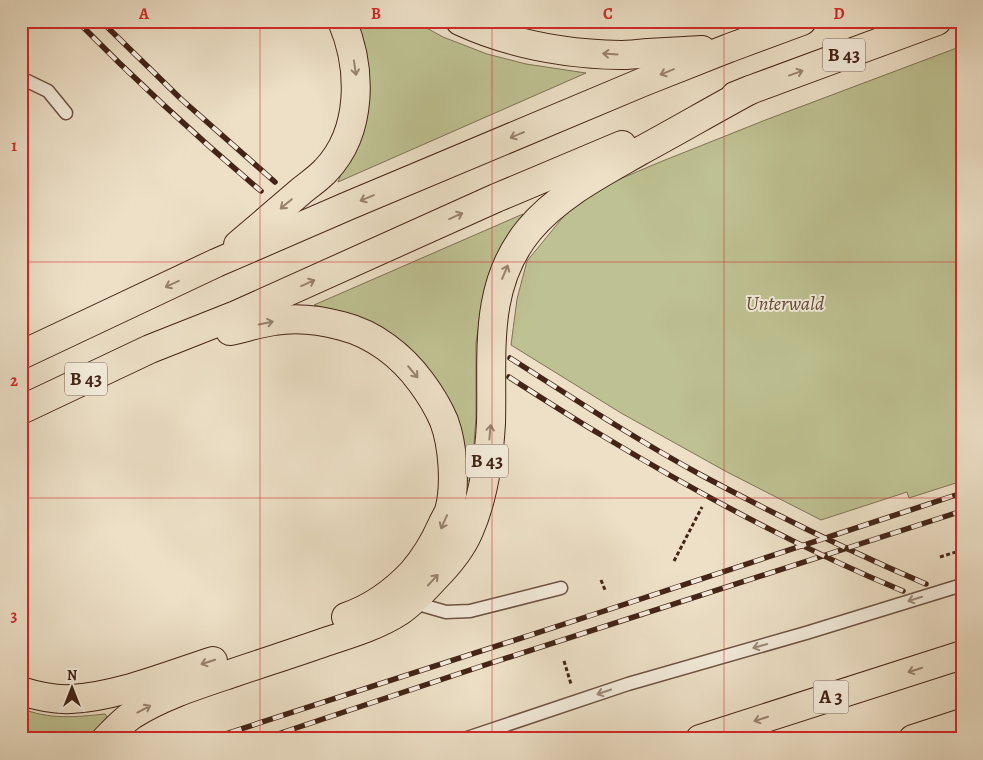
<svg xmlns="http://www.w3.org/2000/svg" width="983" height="760" viewBox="0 0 983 760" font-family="Alegreya,serif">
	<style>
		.green { fill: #bec192; stroke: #807254 }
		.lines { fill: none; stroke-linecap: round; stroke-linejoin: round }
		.service-casing { stroke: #6e5342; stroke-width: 15 }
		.trunk-casing { stroke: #432416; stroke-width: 30 }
		.motorway-casing { stroke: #432416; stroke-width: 30 }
		.path { stroke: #432416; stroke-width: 3; stroke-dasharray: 4 2.5; stroke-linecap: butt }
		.service { stroke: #f3ebdb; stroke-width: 12 }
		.trunk { stroke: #ede0c7; stroke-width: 28 }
		.motorway { stroke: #ede0c7; stroke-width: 28 }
		.rail-casing { stroke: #432416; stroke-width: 5.5 }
		.rail { stroke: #f3ebdb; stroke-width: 4; stroke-dasharray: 11; stroke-linecap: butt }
		.oneway { stroke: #98826e }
		.oneway2 { stroke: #9b8878 }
		.grid { fill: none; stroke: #d62828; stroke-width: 1; stroke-opacity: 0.55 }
		.labels { text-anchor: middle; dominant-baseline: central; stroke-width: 4; stroke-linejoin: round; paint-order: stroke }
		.shield { fill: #f3ebdb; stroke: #786051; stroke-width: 1 }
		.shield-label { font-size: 19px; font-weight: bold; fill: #432416 }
		.park-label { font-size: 20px; font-style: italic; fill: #624b35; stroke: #f3ebdb }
		.neatline { fill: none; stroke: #d62828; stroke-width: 2 }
		.grid-label { font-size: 16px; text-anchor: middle; font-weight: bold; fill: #d62828 }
	</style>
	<rect width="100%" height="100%" fill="#ede0c7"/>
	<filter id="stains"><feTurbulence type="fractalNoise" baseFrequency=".004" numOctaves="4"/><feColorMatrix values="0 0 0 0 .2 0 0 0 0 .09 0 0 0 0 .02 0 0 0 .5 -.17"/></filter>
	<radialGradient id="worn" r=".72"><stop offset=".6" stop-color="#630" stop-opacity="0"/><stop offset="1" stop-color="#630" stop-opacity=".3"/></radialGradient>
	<g class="green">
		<polygon points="356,21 414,21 443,37 487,54 526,64 586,73 338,182 344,167"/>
		<polygon points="962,46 962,481 909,498 907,492 821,520 727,472 621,413 511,345 517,299 527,261 573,205 613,182 660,162 768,119"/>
		<polygon points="523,214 507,238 494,265 484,292 476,343 476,417 472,471 469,481 464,480 450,404 438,382 417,356 395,337 350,315 314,305"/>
		<path d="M 21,708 C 48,720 77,717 105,714 L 107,717 L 89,739 L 21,739 Z"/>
	</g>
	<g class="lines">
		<defs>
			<g id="service">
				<polyline points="21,78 48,91 66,113"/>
				<polyline points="411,602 446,612 470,611 561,588"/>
				<polyline points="464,739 628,684 806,633 962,585"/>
			</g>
			<g id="trunk">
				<path d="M 460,21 C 510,44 567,54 621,55 C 630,55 639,54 648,53 C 666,52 684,51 702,50"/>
				<polyline points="735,96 750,90 937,21"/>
				<path d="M 238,245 C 259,227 279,210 300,192 C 308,185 319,178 326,170 C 363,131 362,68 342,21"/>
				<path d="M 230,331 C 245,328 259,323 274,321 C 297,317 320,320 342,326 C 374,334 402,356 421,382 C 430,394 438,407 444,421 C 453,445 456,486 449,511 C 447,516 444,520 442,525 C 434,543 425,558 412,573 C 394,592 372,608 346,617"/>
				<polyline points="21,355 216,263 350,205 643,82 729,48 802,21"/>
				<polyline points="21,410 150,349 236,315 496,198 622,145"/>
				<path d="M 21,691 C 37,696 54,700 71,699 C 116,697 169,675 213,661"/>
				<path d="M 106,739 C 114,731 123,721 132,715 C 162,696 197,685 230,674 C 262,663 294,653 325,642 C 350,634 379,625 400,611 C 412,603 423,591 433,580 C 447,566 461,550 469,531 C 483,499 489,459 491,423 C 493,355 482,287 529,230 C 558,195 602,173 640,151 C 677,131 713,110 750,90"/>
			</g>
			<g id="motorway">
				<polyline points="700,739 962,655"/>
				<polyline points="913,739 962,723"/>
			</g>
		</defs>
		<use href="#service" class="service-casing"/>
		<use href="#trunk" class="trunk-casing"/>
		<use href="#motorway" class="motorway-casing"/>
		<g class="path">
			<polyline points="940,557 962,550"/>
			<polyline points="674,561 702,507"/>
			<polyline points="601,580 605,590"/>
			<polyline points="564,661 571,684"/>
		</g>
		<use href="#service" class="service"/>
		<use href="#trunk" class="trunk"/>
		<use href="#motorway" class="motorway"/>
		<defs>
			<g id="rail">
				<path d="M 77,21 C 136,81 197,137 261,191"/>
				<polyline points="101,21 181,99 275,182"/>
				<path d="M 510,358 C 573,398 635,439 701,475 C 774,514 849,551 926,584"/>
				<path d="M 509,377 C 540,397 571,417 603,436 C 699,494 799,548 903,591"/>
				<polyline points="210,739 589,616 962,493"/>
				<polyline points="263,739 488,664 962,511"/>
			</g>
		</defs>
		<use href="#rail" class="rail-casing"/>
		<use href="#rail" class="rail"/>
	</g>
	<defs><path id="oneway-shaft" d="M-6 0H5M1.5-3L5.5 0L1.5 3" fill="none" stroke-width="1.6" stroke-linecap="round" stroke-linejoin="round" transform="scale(1.25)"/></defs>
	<g class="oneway">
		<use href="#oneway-shaft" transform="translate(610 54) rotate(-176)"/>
		<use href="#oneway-shaft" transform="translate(355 68) rotate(82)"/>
		<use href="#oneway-shaft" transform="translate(667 72) rotate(158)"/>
		<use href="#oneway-shaft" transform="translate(796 73) rotate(-20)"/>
		<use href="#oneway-shaft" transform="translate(517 135) rotate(157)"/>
		<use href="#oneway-shaft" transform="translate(367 198) rotate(157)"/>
		<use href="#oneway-shaft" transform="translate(286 204) rotate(140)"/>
		<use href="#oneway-shaft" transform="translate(456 216) rotate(-24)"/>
		<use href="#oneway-shaft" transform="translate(505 272) rotate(-67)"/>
		<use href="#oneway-shaft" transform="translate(308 283) rotate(-24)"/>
		<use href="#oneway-shaft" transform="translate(172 284) rotate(155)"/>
		<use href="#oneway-shaft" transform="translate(266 323) rotate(-12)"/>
		<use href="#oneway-shaft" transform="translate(413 372) rotate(50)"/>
		<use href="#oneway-shaft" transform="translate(490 432) rotate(-85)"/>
		<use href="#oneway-shaft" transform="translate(444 522) rotate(114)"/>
		<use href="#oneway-shaft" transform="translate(433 580) rotate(-47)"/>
		<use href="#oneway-shaft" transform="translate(208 662) rotate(162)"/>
		<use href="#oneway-shaft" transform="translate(915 670) rotate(162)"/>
		<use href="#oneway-shaft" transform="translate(144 709) rotate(-28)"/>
		<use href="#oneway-shaft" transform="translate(761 719) rotate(162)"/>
	</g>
	<g class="oneway2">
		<use href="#oneway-shaft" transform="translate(915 599) rotate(163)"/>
		<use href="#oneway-shaft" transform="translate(760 646) rotate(164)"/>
		<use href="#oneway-shaft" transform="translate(604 692) rotate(161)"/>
	</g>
	<path class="grid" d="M 260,21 L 260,739M 492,21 L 492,739M 724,21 L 724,739M 21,262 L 962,262M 21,498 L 962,498"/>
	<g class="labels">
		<g class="shield">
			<rect x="823" y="38.5" width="42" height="33" rx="4"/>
			<rect x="65" y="362.5" width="42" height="33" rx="4"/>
			<rect x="466" y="444.5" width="42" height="33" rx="4"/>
			<rect x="813.5" y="680.5" width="35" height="33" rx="4"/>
		</g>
		<g class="shield-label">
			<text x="844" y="55">B 43</text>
			<text x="86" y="379">B 43</text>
			<text x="487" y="461">B 43</text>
			<text x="831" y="697">A 3</text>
		</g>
		<g class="park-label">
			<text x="785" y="303">Unterwald</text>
		</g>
	</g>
	<rect width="983" height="760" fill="none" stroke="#ede0c7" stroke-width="55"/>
	<g transform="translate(72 688)" stroke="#f3ebdb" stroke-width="4" paint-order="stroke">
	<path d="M0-4L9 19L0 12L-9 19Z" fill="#432416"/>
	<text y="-8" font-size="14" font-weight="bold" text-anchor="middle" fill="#432416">N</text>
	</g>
	<rect x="28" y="28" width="928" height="704" class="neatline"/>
	<g class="grid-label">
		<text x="144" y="19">A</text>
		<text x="376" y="19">B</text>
		<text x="608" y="19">C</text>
		<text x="839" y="19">D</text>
		<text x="14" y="151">1</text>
		<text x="14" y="386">2</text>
		<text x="14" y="621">3</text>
	</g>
	<rect width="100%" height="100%" filter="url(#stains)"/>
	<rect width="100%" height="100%" fill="url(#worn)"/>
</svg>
